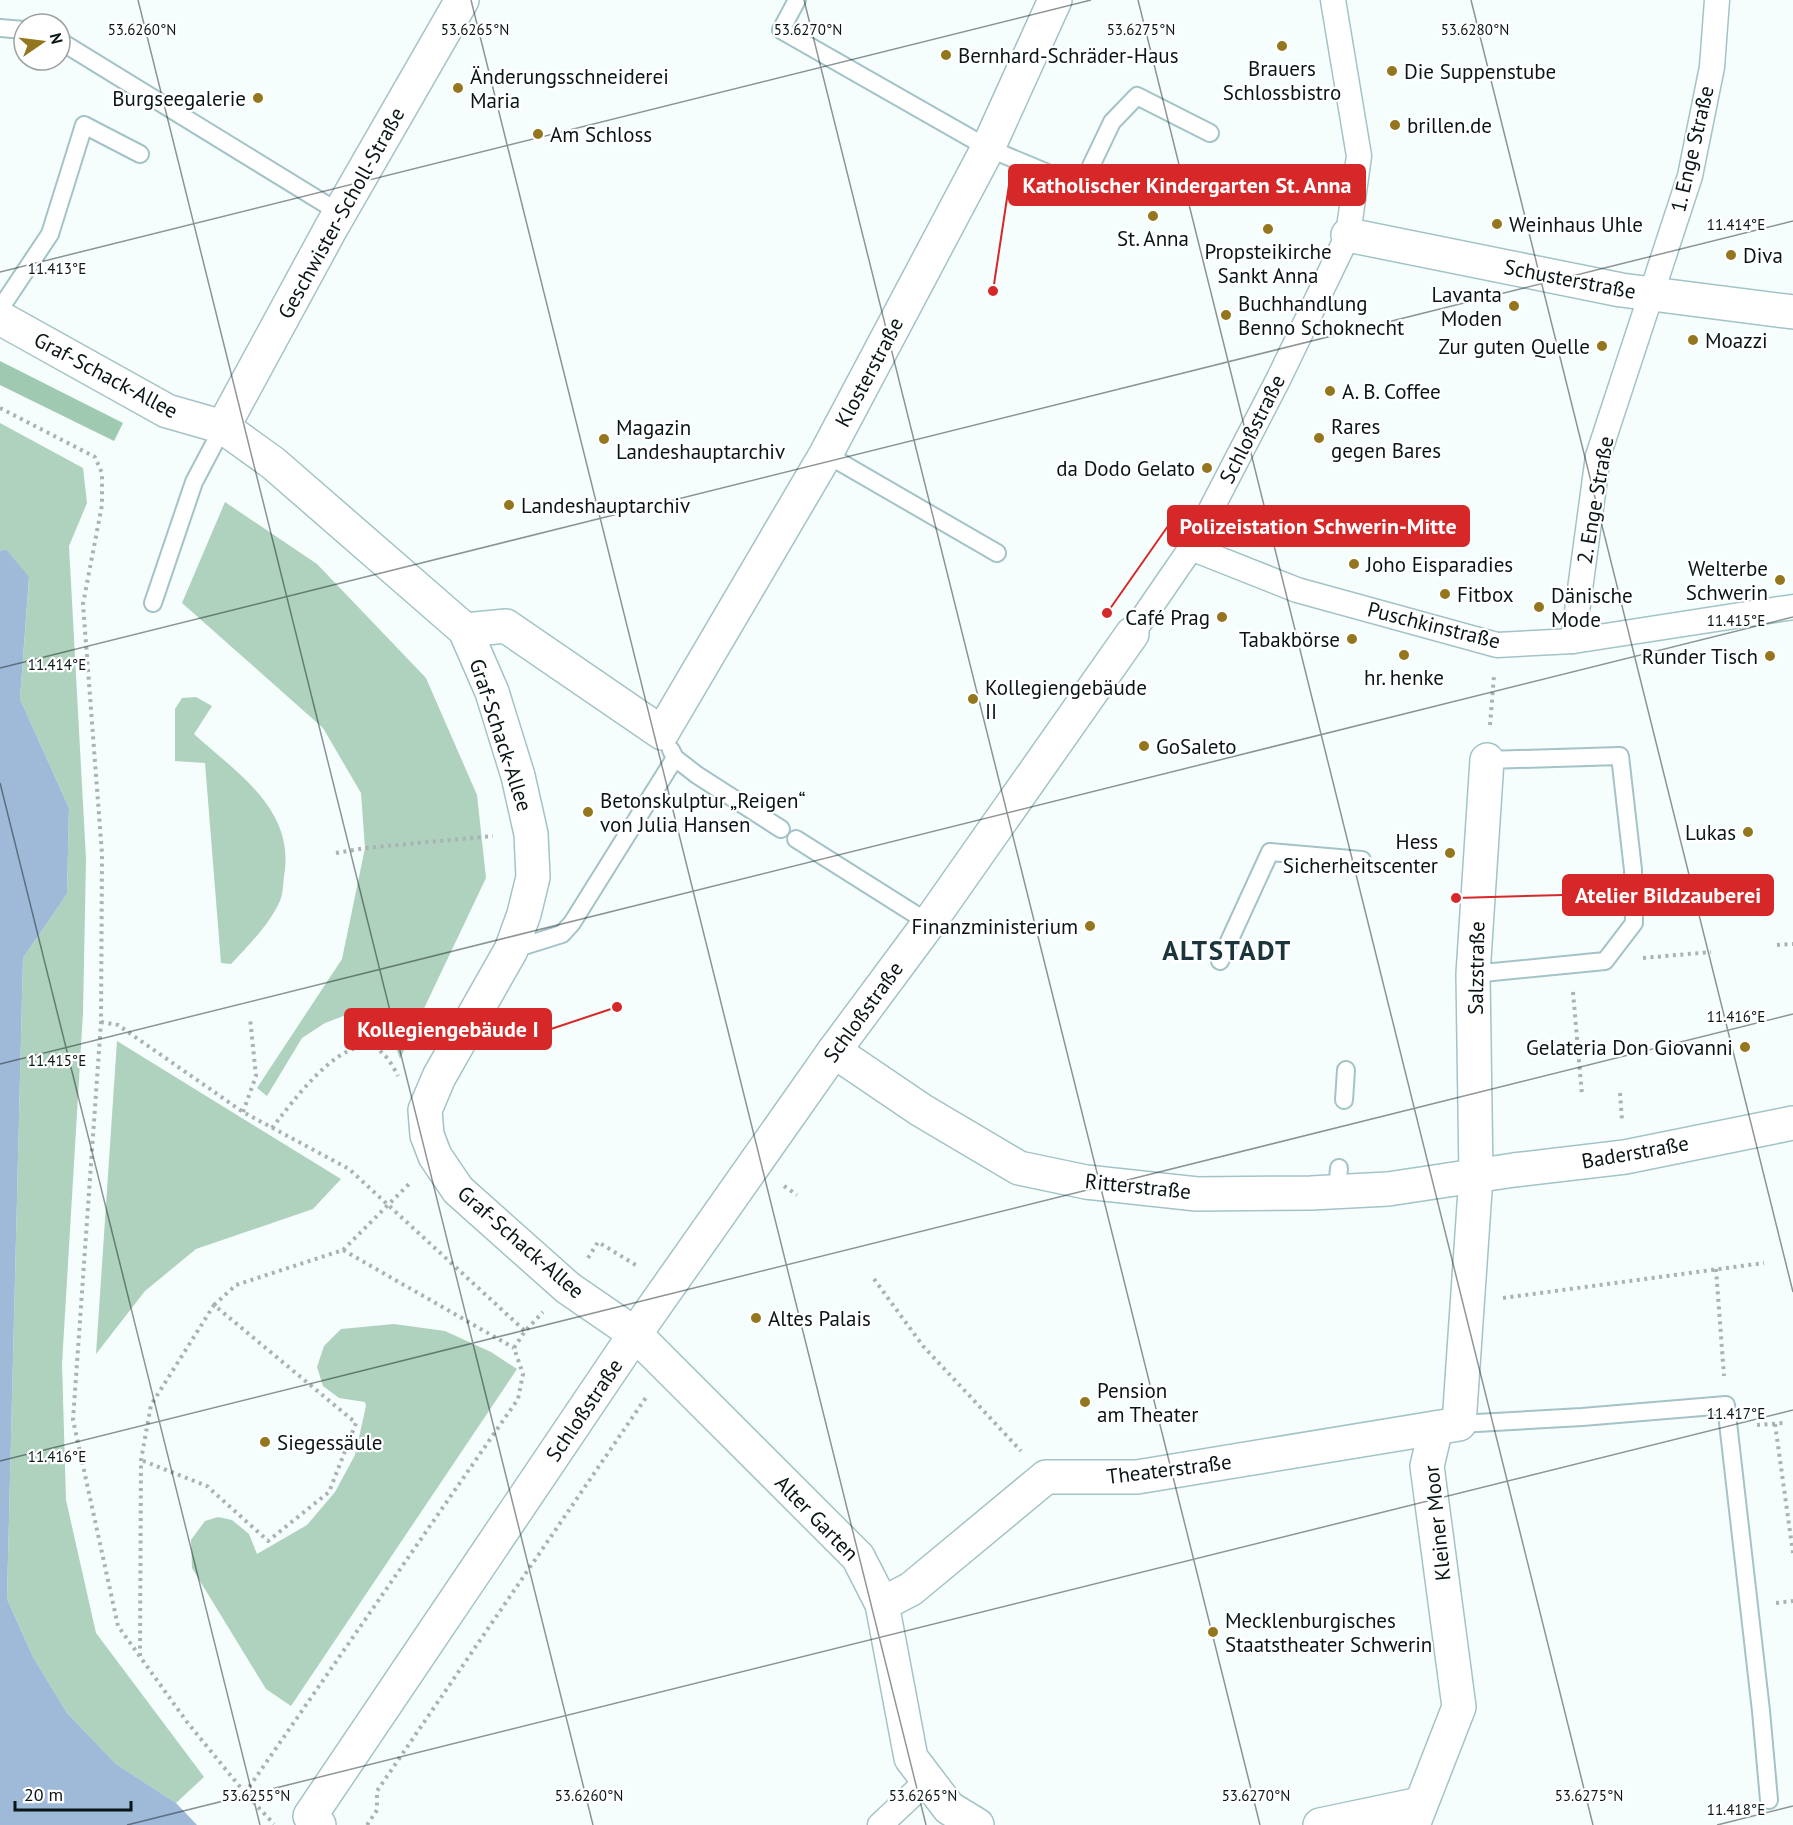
<svg xmlns="http://www.w3.org/2000/svg" width="1793" height="1825" viewBox="0 0 1793 1825" font-family="'PT Sans',sans-serif">
	<style>
		.green { fill: #aed2bd }
		.forest { fill: #a0c9b1 }
		.water { fill: #9fb9d9 }
		.lines { fill: none; stroke-linecap: round; stroke-linejoin: round }
		.service-casing { stroke: #a3c3c7; stroke-width: 20 }
		.pedestrian-casing { stroke: #a3c3c7; stroke-width: 27 }
		.minor-casing { stroke: #a3c3c7; stroke-width: 36 }
		.tertiary-casing { stroke: #a3c3c7; stroke-width: 36 }
		.path { stroke: #aab3b3; stroke-width: 4; stroke-dasharray: 3 4.5; stroke-linecap: butt }
		.service { stroke: #fff; stroke-width: 16 }
		.pedestrian { stroke: #fff; stroke-width: 24 }
		.minor { stroke: #fff; stroke-width: 33 }
		.tertiary { stroke: #fff; stroke-width: 33 }
		.ticks { fill: none; stroke: #091516; stroke-width: 1.5; stroke-opacity: 0.45 }
		.poi-dot { fill: #93761d; stroke: #fff; stroke-width: 2 }
		.labels { text-anchor: middle; dominant-baseline: central; stroke-width: 4.5; stroke-linejoin: round; paint-order: stroke }
		.poi-label { font-size: 21px; fill: #091516; stroke: #fff; text-anchor: start }
		.street-label { font-size: 21px; fill: #091516; stroke: #fff }
		.district-label { font-size: 27px; font-weight: bold; letter-spacing: 1.5px; fill: #1a363a; stroke: #fff }
		.ticks-label { font-size: 15px; text-anchor: middle; fill: #091516; stroke: #fff; stroke-width: 4.5; stroke-linejoin: round; paint-order: stroke }
		.leader { fill: none; stroke: #d62828; stroke-width: 2 }
		.callout-dot { fill: #d62828; stroke: #fff; stroke-width: 2 }
		.callout { fill: #d62828; stroke: #d62828; stroke-width: 2 }
		.callout-label { font-size: 22px; text-anchor: middle; font-weight: bold; fill: #fff }
	</style>
	<rect width="100%" height="100%" fill="#f6fdfd"/>
	<g class="green">
		<polygon points="0,423 83,468 87,503 69,546 86,859 83,1013 62,1364 66,1500 96,1633 204,1777 176,1803 116,1764 67,1713 33,1657 7,1599 23,958 67,894 69,808 20,699 29,578 6,549 0,551"/>
		<polygon points="225,502 317,564 426,678 477,795 486,878 400,1059 393,1040 380,1020 354,1012 325,1023 302,1038 267,1096 257,1088 342,959 365,848 361,793 323,728 182,603"/>
		<path d="M 196,697 L 212,706 L 194,734 C 237,773 296,810 284,876 C 283,885 283,896 279,903 C 268,926 248,946 231,964 L 221,963 L 205,763 L 175,761 L 175,709 L 182,698 Z"/>
		<polygon points="117,1041 341,1179 313,1209 196,1249 145,1291 96,1354"/>
		<polygon points="394,1324 445,1331 491,1352 517,1369 291,1706 266,1689 192,1568 191,1540 205,1521 218,1517 232,1520 249,1534 257,1554 307,1525 335,1492 355,1455 366,1406 365,1402 339,1398 323,1386 317,1367 324,1346 341,1329"/>
	</g>
	<polygon class="forest" points="0,361 123,423 114,441 0,385"/>
	<polygon class="water" points="6,549 29,577 20,699 69,808 67,894 23,958 7,1599 33,1657 67,1713 116,1764 176,1803 197,1825 0,1825 0,551"/>
	<g class="lines">
		<defs>
			<g id="service">
				<polyline points="797,0 781,30 988,148 1081,187 1112,122 1137,96 1210,133"/>
				<polyline points="0,28 24,30"/>
				<polyline points="60,41 340,213"/>
				<polyline points="0,309 50,234 84,125 140,154"/>
				<polyline points="826,454 997,553"/>
				<polyline points="153,603 194,482 223,427"/>
				<polyline points="671,750 675,758 697,775 781,829"/>
				<polyline points="796,839 929,923"/>
				<polyline points="511,950 562,934 572,923 675,758"/>
				<polyline points="1220,961 1270,852 1362,860"/>
				<polyline points="1473,974 1605,961 1634,923 1633,870 1620,756 1487,760"/>
				<polyline points="1344,1100 1346,1070"/>
				<polyline points="1337,1191 1339,1168"/>
				<polyline points="1459,1424 1582,1417 1726,1405 1761,1711 1769,1800"/>
			</g>
			<g id="pedestrian">
				<polyline points="1191,548 1297,590 1497,645 1573,641 1793,607"/>
				<polyline points="1573,641 1598,456 1690,176 1712,67 1717,0"/>
				<polyline points="1123,647 1191,548 1278,380 1348,235 1359,156 1333,0"/>
				<polyline points="880,1825 928,1780"/>
			</g>
			<g id="minor">
				<polyline points="1348,235 1621,290 1793,312"/>
				<polyline points="223,427 331,228 462,0"/>
				<polyline points="465,630 506,626 662,733 826,454 988,148 1055,0"/>
				<polyline points="834,1051 921,1110 1019,1168 1086,1182 1197,1194 1311,1193 1388,1189 1514,1170 1625,1157 1793,1123"/>
				<polyline points="882,1604 911,1589 1046,1477 1137,1477 1459,1424 1476,1176 1473,974 1487,760"/>
				<polyline points="977,1825 949,1808 911,1758 882,1604 858,1557 635,1334 834,1051 929,923 1132,634"/>
				<polyline points="1320,1825 1420,1804"/>
				<polyline points="1413,1825 1459,1707 1427,1466 1436,1428"/>
			</g>
			<polyline id="tertiary" points="0,318 167,411 223,427 273,463 465,630 492,692 518,776 531,834 533,877 524,914 511,950 439,1077 425,1110 427,1135 435,1156 458,1190 568,1288 635,1334 310,1816 319,1825"/>
		</defs>
		<use href="#service" class="service-casing"/>
		<use href="#pedestrian" class="pedestrian-casing"/>
		<use href="#minor" class="minor-casing"/>
		<use href="#tertiary" class="tertiary-casing"/>
		<g class="path">
			<polyline points="0,408 95,457 102,473 102,505 83,604 102,854 101,1022 73,1420 118,1626 187,1722 245,1793 274,1824"/>
			<polyline points="1490,725 1494,676"/>
			<polyline points="336,853 365,848 493,836"/>
			<polyline points="1777,945 1793,944"/>
			<polyline points="1643,958 1711,952"/>
			<polyline points="1573,992 1582,1095"/>
			<polyline points="101,1022 118,1025 243,1112 349,1169 525,1331"/>
			<polyline points="1620,1093 1622,1120"/>
			<polyline points="243,1112 256,1076 250,1018"/>
			<path d="M 272,1128 C 291,1104 340,1035 375,1048 C 385,1052 393,1066 398,1076"/>
			<polyline points="784,1186 797,1195"/>
			<polyline points="343,1250 410,1183"/>
			<polyline points="588,1258 598,1242 639,1267"/>
			<polyline points="1716,1269 1724,1376"/>
			<polyline points="874,1279 923,1346 1021,1451"/>
			<polyline points="1503,1298 1764,1263"/>
			<polyline points="214,1305 236,1285 343,1250 514,1348"/>
			<polyline points="1775,1424 1793,1553"/>
			<polyline points="1757,1425 1784,1423"/>
			<polyline points="1776,1603 1793,1601"/>
			<polyline points="140,1656 141,1460 151,1405 214,1305 356,1423 329,1492 268,1541 207,1486 141,1460"/>
			<polyline points="245,1793 518,1399 523,1374 514,1348 525,1331 543,1312"/>
			<polyline points="367,1825 377,1810 377,1791 647,1396"/>
		</g>
		<use href="#service" class="service"/>
		<use href="#pedestrian" class="pedestrian"/>
		<use href="#minor" class="minor"/>
		<use href="#tertiary" class="tertiary"/>
	</g>
	<path class="ticks" d="M 138,0 L 593,1825M 471,0 L 926,1825M 804,0 L 1260,1825M 1138,0 L 1593,1825M 1471,0 L 1793,1292M 0,272 L 1091,0M 0,668 L 1793,221M 0,783 L 260,1825M 0,1064 L 1793,617M 0,1461 L 1793,1014M 127,1825 L 1793,1410M 1717,1825 L 1793,1806"/>
	<g class="poi-dot">
		<circle cx="1282" cy="46" r="6"/>
		<circle cx="946" cy="55" r="6"/>
		<circle cx="1392" cy="71" r="6"/>
		<circle cx="458" cy="88" r="6"/>
		<circle cx="258" cy="98" r="6"/>
		<circle cx="1395" cy="125" r="6"/>
		<circle cx="538" cy="134" r="6"/>
		<circle cx="1153" cy="216" r="6"/>
		<circle cx="1497" cy="224" r="6"/>
		<circle cx="1268" cy="229" r="6"/>
		<circle cx="1731" cy="255" r="6"/>
		<circle cx="1514" cy="306" r="6"/>
		<circle cx="1226" cy="315" r="6"/>
		<circle cx="1693" cy="340" r="6"/>
		<circle cx="1602" cy="346" r="6"/>
		<circle cx="1330" cy="391" r="6"/>
		<circle cx="1319" cy="438" r="6"/>
		<circle cx="604" cy="439" r="6"/>
		<circle cx="1207" cy="468" r="6"/>
		<circle cx="509" cy="505" r="6"/>
		<circle cx="1354" cy="564" r="6"/>
		<circle cx="1780" cy="580" r="6"/>
		<circle cx="1445" cy="594" r="6"/>
		<circle cx="1539" cy="607" r="6"/>
		<circle cx="1222" cy="617" r="6"/>
		<circle cx="1352" cy="639" r="6"/>
		<circle cx="1404" cy="655" r="6"/>
		<circle cx="1770" cy="656" r="6"/>
		<circle cx="973" cy="699" r="6"/>
		<circle cx="1144" cy="746" r="6"/>
		<circle cx="588" cy="812" r="6"/>
		<circle cx="1748" cy="832" r="6"/>
		<circle cx="1450" cy="853" r="6"/>
		<circle cx="1090" cy="926" r="6"/>
		<circle cx="1745" cy="1047" r="6"/>
		<circle cx="756" cy="1318" r="6"/>
		<circle cx="1085" cy="1402" r="6"/>
		<circle cx="265" cy="1442" r="6"/>
		<circle cx="1213" cy="1632" r="6"/>
	</g>
	<g class="labels">
		<g class="poi-label">
			<text x="958" y="55">Bernhard-Schräder-Haus</text>
			<text x="1282" y="68" text-anchor="middle">Brauers<tspan x="1282" dy="24">Schlossbistro</tspan></text>
			<text x="1404" y="71">Die Suppenstube</text>
			<text x="470" y="76">Änderungsschneiderei<tspan x="470" dy="24">Maria</tspan></text>
			<text x="246" y="98" text-anchor="end">Burgseegalerie</text>
			<text x="1407" y="125">brillen.de</text>
			<text x="550" y="134">Am Schloss</text>
			<text x="1509" y="224">Weinhaus Uhle</text>
			<text x="1153" y="238" text-anchor="middle">St. Anna</text>
			<text x="1268" y="251" text-anchor="middle">Propsteikirche<tspan x="1268" dy="24">Sankt Anna</tspan></text>
			<text x="1743" y="255">Diva</text>
			<text x="1502" y="294" text-anchor="end">Lavanta<tspan x="1502" dy="24">Moden</tspan></text>
			<text x="1238" y="303">Buchhandlung<tspan x="1238" dy="24">Benno Schoknecht</tspan></text>
			<text x="1705" y="340">Moazzi</text>
			<text x="1590" y="346" text-anchor="end">Zur guten Quelle</text>
			<text x="1342" y="391">A. B. Coffee</text>
			<text x="1331" y="426">Rares<tspan x="1331" dy="24">gegen Bares</tspan></text>
			<text x="616" y="427">Magazin<tspan x="616" dy="24">Landeshauptarchiv</tspan></text>
			<text x="1195" y="468" text-anchor="end">da Dodo Gelato</text>
			<text x="521" y="505">Landeshauptarchiv</text>
			<text x="1366" y="564">Joho Eisparadies</text>
			<text x="1768" y="568" text-anchor="end">Welterbe<tspan x="1768" dy="24">Schwerin</tspan></text>
			<text x="1457" y="594">Fitbox</text>
			<text x="1551" y="595">Dänische<tspan x="1551" dy="24">Mode</tspan></text>
			<text x="1210" y="617" text-anchor="end">Café Prag</text>
			<text x="1340" y="639" text-anchor="end">Tabakbörse</text>
			<text x="1758" y="656" text-anchor="end">Runder Tisch</text>
			<text x="1404" y="677" text-anchor="middle">hr. henke</text>
			<text x="985" y="687">Kollegiengebäude<tspan x="985" dy="24">II</tspan></text>
			<text x="1156" y="746">GoSaleto</text>
			<text x="600" y="800">Betonskulptur „Reigen“<tspan x="600" dy="24">von Julia Hansen</tspan></text>
			<text x="1736" y="832" text-anchor="end">Lukas</text>
			<text x="1438" y="841" text-anchor="end">Hess<tspan x="1438" dy="24">Sicherheitscenter</tspan></text>
			<text x="1078" y="926" text-anchor="end">Finanzministerium</text>
			<text x="1733" y="1047" text-anchor="end">Gelateria Don Giovanni</text>
			<text x="768" y="1318">Altes Palais</text>
			<text x="1097" y="1390">Pension<tspan x="1097" dy="24">am Theater</tspan></text>
			<text x="277" y="1442">Siegessäule</text>
			<text x="1225" y="1620">Mecklenburgisches<tspan x="1225" dy="24">Staatstheater Schwerin</tspan></text>
		</g>
		<g class="street-label">
			<text transform="translate(1692 149) rotate(-77)">1. Enge Straße</text>
			<text transform="translate(341 213) rotate(-61)">Geschwister-Scholl-Straße</text>
			<text transform="translate(1570 279) rotate(11)">Schusterstraße</text>
			<text transform="translate(869 372) rotate(-62)">Klosterstraße</text>
			<text transform="translate(106 375) rotate(28)">Graf-Schack-Allee</text>
			<text transform="translate(1252 429) rotate(-63)">Schloßstraße</text>
			<text transform="translate(1595 500) rotate(-80)">2. Enge Straße</text>
			<text transform="translate(1434 625) rotate(14)">Puschkinstraße</text>
			<text transform="translate(501 735) rotate(72)">Graf-Schack-Allee</text>
			<text transform="translate(1476 968) rotate(-89)">Salzstraße</text>
			<text transform="translate(863 1012) rotate(-54)">Schloßstraße</text>
			<text transform="translate(1635 1152) rotate(-10)">Baderstraße</text>
			<text transform="translate(1138 1186) rotate(6)">Ritterstraße</text>
			<text transform="translate(521 1242) rotate(41)">Graf-Schack-Allee</text>
			<text transform="translate(584 1410) rotate(-56)">Schloßstraße</text>
			<text transform="translate(1169 1469) rotate(-7)">Theaterstraße</text>
			<text transform="translate(817 1518) rotate(46)">Alter Garten</text>
			<text transform="translate(1437 1523) rotate(-96)">Kleiner Moor</text>
		</g>
		<g class="district-label">
			<text x="1227" y="950">ALTSTADT</text>
		</g>
	</g>
	<g class="ticks-label">
		<text x="142" y="35">53.6260°N</text>
		<text x="475" y="35">53.6265°N</text>
		<text x="808" y="35">53.6270°N</text>
		<text x="1141" y="35">53.6275°N</text>
		<text x="1475" y="35">53.6280°N</text>
		<text x="1736" y="230">11.414°E</text>
		<text x="57" y="274">11.413°E</text>
		<text x="1736" y="626">11.415°E</text>
		<text x="57" y="670">11.414°E</text>
		<text x="1736" y="1022">11.416°E</text>
		<text x="57" y="1066">11.415°E</text>
		<text x="1736" y="1419">11.417°E</text>
		<text x="57" y="1462">11.416°E</text>
		<text x="256" y="1801">53.6255°N</text>
		<text x="589" y="1801">53.6260°N</text>
		<text x="923" y="1801">53.6265°N</text>
		<text x="1256" y="1801">53.6270°N</text>
		<text x="1589" y="1801">53.6275°N</text>
		<text x="1736" y="1815">11.418°E</text>
	</g>
	<path class="leader" d="M993 291L1009 185M1107 613L1168 526M1456 898L1563 895M617 1007L551 1029"/>
	<g class="callout-dot">
		<circle cx="993" cy="291" r="6"/>
		<circle cx="1107" cy="613" r="6"/>
		<circle cx="1456" cy="898" r="6"/>
		<circle cx="617" cy="1007" r="6"/>
	</g>
	<g class="callout">
		<rect x="1009" y="165" width="356" height="40" rx="6"/>
		<rect x="1168" y="506" width="301" height="40" rx="6"/>
		<rect x="1563" y="875" width="210" height="40" rx="6"/>
		<rect x="345" y="1009" width="206" height="40" rx="6"/>
	</g>
	<g class="callout-label">
		<text x="1187" y="193">Katholischer Kindergarten St. Anna</text>
		<text x="1318" y="534">Polizeistation Schwerin-Mitte</text>
		<text x="1668" y="903">Atelier Bildzauberei</text>
		<text x="448" y="1037">Kollegiengebäude I</text>
	</g>
	<g transform="translate(42 42) rotate(76)"><circle r="28" fill="#ffffff" stroke="#9da1a2" stroke-width="1.5"/>
	<path d="M0-4.5L10 22L0 15L-10 22Z" fill="#93761d"/>
	<text y="-9" font-size="16" font-weight="bold" text-anchor="middle" fill="#091516">N</text>
	</g>
	<path d="M15 1801v9h116v-9" fill="none" stroke="#091516" stroke-width="3"/>
	<text x="24" y="1801" font-size="18" fill="#091516" stroke="#ffffff" stroke-width="4.5" paint-order="stroke">20 m</text>
</svg>
